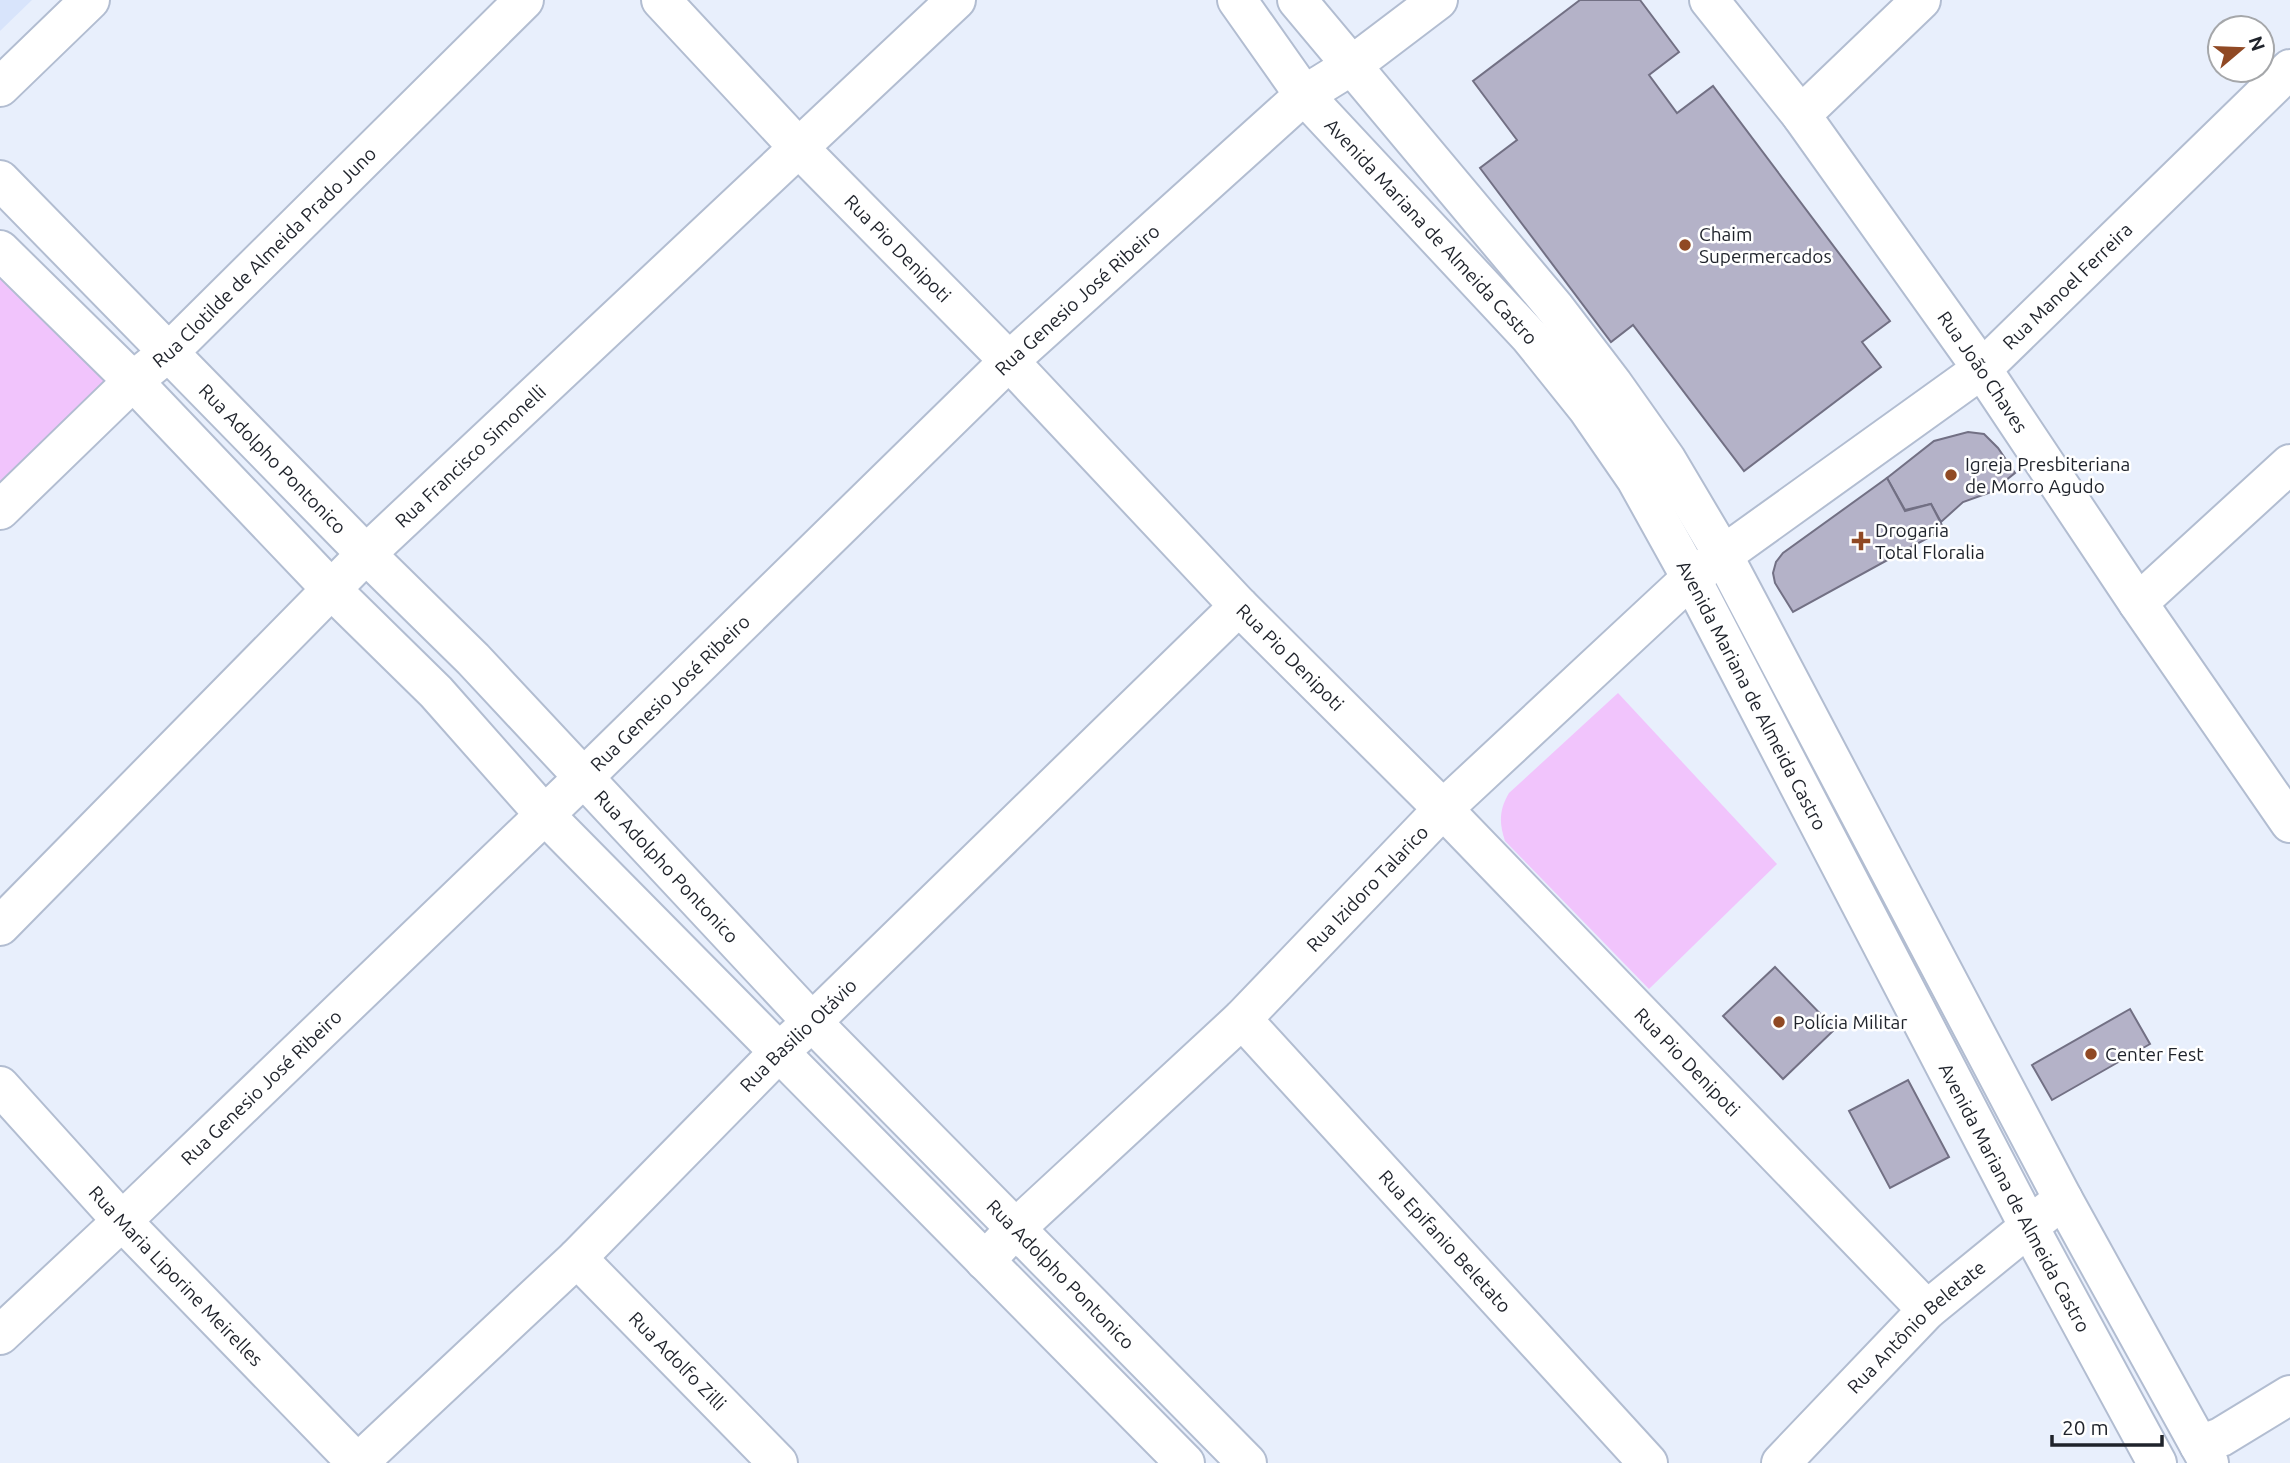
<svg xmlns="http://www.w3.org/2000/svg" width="2290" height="1463" viewBox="0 0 2290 1463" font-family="Ubuntu,sans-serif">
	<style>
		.built { fill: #d8e4fb }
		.green { fill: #f1c4fc }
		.building { fill: #b4b2c8; stroke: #727084; stroke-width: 2 }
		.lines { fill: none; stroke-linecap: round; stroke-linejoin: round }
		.minor-casing { stroke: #b2bdd1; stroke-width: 42 }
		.major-casing { stroke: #b2bdd1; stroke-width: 42 }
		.minor { stroke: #fff; stroke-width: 38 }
		.major { stroke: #fff; stroke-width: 38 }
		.poi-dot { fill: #904924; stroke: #fff; stroke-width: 2.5 }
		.labels { text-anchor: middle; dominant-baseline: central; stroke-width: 5; stroke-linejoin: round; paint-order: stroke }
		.street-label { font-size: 19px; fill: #1f232b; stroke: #fff }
		.poi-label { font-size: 19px; fill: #1f232b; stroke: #fff; text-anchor: start }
	</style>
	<rect width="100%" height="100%" fill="#e8effc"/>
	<polygon class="built" points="0,0 32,0 0,31"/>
	<g class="green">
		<polygon points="0,267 113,379 0,490"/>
		<path d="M 1618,693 L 1777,864 L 1649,989 L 1505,841 C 1499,823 1499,810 1509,793 Z"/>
	</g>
	<g class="building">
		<polygon points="1580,0 1640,0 1679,52 1649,75 1677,113 1713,86 1890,321 1862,342 1881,367 1744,471 1633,325 1611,342 1480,168 1517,140 1473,81"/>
		<polygon points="1968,432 1984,434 1998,448 2015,473 1991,492 1963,502 1941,522 1931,504 1905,510 1887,478 1934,441"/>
		<polygon points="1887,478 1905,511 1931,504 1944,529 1793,612 1775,583 1773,573 1776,562 1783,553"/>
		<polygon points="1775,967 1835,1029 1783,1079 1723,1016"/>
		<polygon points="2130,1009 2150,1044 2052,1100 2032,1065"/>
		<polygon points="1908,1080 1949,1157 1890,1188 1849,1111"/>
	</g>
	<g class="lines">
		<defs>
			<g id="minor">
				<path id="s1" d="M 661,0 L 798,147 L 1009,361 L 1239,606 L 1443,809 L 1927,1310"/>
				<path id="s2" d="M 1709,0 L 1801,115 L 1982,369 L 2138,603 L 2290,823"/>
				<polyline points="0,87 90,0"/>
				<polyline points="1801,115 1921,0"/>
				<path id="s3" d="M 0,180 L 366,554 L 473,659 L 812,1022 L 1247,1463"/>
				<polyline points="0,250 133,381 332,590 436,692 544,814 1185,1463"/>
				<path id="s4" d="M 0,510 L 133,381 L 170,351 L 524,0"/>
				<polyline points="2138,603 2290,464"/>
				<path id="s5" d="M 0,926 L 366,554 L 956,0"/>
				<path id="s6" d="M 1242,1019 L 1648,1463"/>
				<path id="s7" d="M 0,1086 L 122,1221 L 357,1463"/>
				<path id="s8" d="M 577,1258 L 778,1463"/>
				<path id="s9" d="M 985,1261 L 1016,1228 L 1242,1019 L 1443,809 L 1691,578 L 1982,369 L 2290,69"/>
				<path id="s10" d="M 0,1335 L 122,1221 L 583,778 L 1009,361 L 1304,95 L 1351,66 L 1438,0"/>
				<polyline points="2199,1445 2221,1437 2290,1395"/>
				<path id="s11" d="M 358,1463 L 577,1258 L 779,1052 L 812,1022 L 1239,606"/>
				<path id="s12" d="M 1781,1463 L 1927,1310 L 2063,1199"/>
			</g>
			<g id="major">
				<path id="s13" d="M 1237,0 L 1304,95 L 1530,337 L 1587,408 L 1636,479 L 1691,578 L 2029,1227 L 2157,1463"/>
				<polyline points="1297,0 1555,308 1613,384 1666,459 1723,555 2063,1199 2209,1463"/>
			</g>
		</defs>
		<use href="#minor" class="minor-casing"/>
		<use href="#major" class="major-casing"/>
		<use href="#minor" class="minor"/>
		<use href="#major" class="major"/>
	</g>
	<g class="poi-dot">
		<circle cx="1685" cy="245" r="7"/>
		<circle cx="1951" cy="475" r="7"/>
		<path d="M1857.5 530.5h7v7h7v7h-7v7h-7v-7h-7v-7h7z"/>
		<circle cx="1779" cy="1022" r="7"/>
		<circle cx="2091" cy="1054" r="7"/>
	</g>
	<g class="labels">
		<g class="street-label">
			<text stroke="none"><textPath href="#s13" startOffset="303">Avenida Mariana de Almeida Castro</textPath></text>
			<text stroke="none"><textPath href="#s1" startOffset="343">Rua Pio Denipoti</textPath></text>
			<text stroke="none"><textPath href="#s4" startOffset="366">Rua Clotilde de Almeida Prado Juno</textPath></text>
			<text stroke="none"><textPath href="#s9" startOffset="1460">Rua Manoel Ferreira</textPath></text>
			<text stroke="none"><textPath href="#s10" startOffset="1494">Rua Genesio José Ribeiro</textPath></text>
			<text stroke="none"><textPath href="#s2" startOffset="462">Rua João Chaves</textPath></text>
			<text stroke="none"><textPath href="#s5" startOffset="665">Rua Francisco Simonelli</textPath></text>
			<text stroke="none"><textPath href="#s3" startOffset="390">Rua Adolpho Pontonico</textPath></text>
			<text stroke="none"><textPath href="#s1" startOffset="910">Rua Pio Denipoti</textPath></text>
			<text stroke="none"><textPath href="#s10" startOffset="928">Rua Genesio José Ribeiro</textPath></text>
			<text stroke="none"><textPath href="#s13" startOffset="870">Avenida Mariana de Almeida Castro</textPath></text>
			<text stroke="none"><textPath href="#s3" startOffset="957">Rua Adolpho Pontonico</textPath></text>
			<text stroke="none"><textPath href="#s9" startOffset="534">Rua Izidoro Talarico</textPath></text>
			<text stroke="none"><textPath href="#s11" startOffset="614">Rua Basilio Otávio</textPath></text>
			<text stroke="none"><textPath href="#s1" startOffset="1477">Rua Pio Denipoti</textPath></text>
			<text stroke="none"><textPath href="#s10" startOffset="360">Rua Genesio José Ribeiro</textPath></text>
			<text stroke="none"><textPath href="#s13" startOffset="1437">Avenida Mariana de Almeida Castro</textPath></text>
			<text stroke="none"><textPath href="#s6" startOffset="301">Rua Epifanio Beletato</textPath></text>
			<text stroke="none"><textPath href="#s3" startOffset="1524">Rua Adolpho Pontonico</textPath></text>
			<text stroke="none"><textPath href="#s7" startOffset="259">Rua Maria Liporine Meirelles</textPath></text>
			<text stroke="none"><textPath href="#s12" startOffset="192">Rua Antônio Beletate</textPath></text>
			<text stroke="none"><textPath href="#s8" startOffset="144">Rua Adolfo Zilli</textPath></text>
		</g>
		<g class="poi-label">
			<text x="1699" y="234">Chaim<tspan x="1699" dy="22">Supermercados</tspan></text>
			<text x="1965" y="464">Igreja Presbiteriana<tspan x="1965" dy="22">de Morro Agudo</tspan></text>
			<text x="1875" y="530">Drogaria<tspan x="1875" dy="22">Total Floralia</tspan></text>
			<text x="1793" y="1022">Polícia Militar</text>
			<text x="2105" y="1054">Center Fest</text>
		</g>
	</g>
	<g transform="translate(2241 49) rotate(71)"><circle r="33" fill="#ffffff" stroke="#a5a7aa" stroke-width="2"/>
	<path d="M0-5L12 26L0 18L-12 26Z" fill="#904924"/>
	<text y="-10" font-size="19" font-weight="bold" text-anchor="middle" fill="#1f232b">N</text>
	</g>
	<path d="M2052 1435v10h110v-10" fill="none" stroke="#1f232b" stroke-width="3.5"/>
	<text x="2062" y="1435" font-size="21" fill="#1f232b" stroke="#ffffff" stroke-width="5" paint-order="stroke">20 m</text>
</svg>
